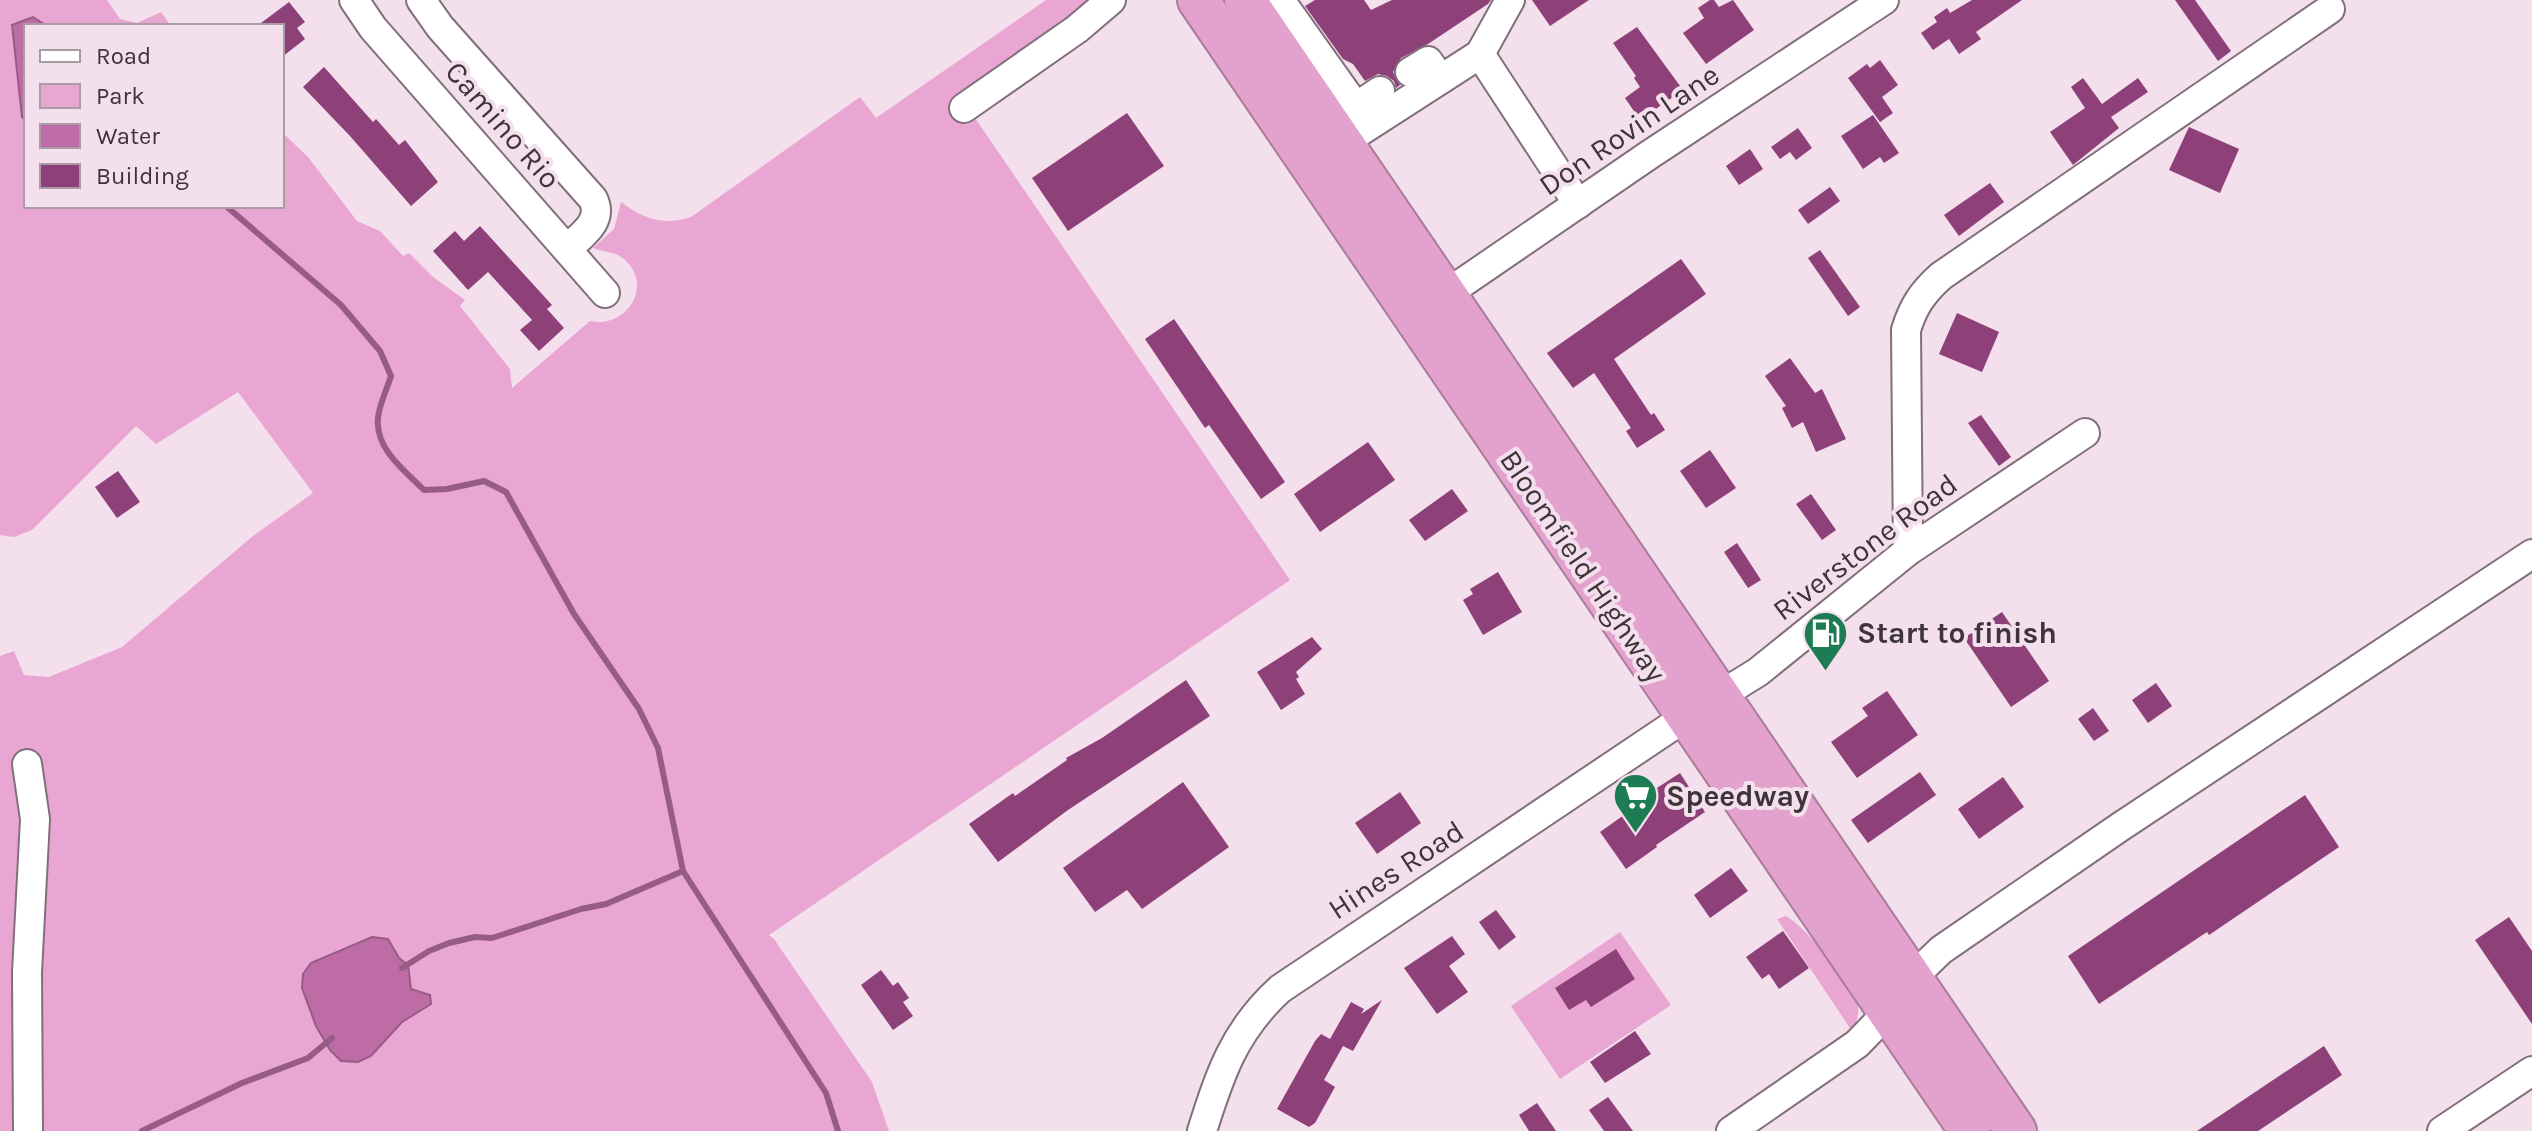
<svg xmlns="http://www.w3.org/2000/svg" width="2532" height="1131" viewBox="0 0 2532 1131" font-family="Karla,sans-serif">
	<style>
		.green { fill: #e9a6d3 }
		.water { fill: #be6ca5; stroke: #975c85; stroke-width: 2 }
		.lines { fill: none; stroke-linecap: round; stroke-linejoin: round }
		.stream { stroke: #975c85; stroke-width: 6 }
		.building { fill: #8e4078 }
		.minor-casing { stroke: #816f7b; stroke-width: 32 }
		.highway-casing { stroke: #a97c9a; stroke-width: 44 }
		.minor { stroke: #fff; stroke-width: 28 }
		.highway { stroke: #e3a2ce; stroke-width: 40 }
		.labels { text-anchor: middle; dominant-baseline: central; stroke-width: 8; stroke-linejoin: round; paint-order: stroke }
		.street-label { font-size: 30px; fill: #3d353a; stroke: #f4dfec }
		.poi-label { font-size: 30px; font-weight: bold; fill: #3d353a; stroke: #f4dfec; text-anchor: start }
	</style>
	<rect width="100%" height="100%" fill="#f4dfec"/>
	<g class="green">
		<path d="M 0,0 L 107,0 L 120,19 L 137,23 L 161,12 L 171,26 L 47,26 L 33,17 L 12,25 L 22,117 L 26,121 L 26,206 L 282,206 L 282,132 L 308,157 L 357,221 L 380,231 L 403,256 L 409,253 L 433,277 L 465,300 L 460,306 L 510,369 L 512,388 L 590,321 C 624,329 653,289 627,262 C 618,251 605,253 593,248 L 614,229 L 621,202 C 644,219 663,226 691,217 L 860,97 L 876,118 L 1046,0 L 1095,0 L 973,115 L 1290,580 L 769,935 L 774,939 L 872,1082 L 889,1131 L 0,1131 L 0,656 L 14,651 L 24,675 L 49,677 L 122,647 L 253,536 L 313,493 L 238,392 L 156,444 L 136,426 L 32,530 L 14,537 L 0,535 Z"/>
		<path d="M 1786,916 C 1803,924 1856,988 1858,1006 C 1859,1015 1856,1024 1852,1031 L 1777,919 Z"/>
		<polygon points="1620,932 1671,1005 1560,1079 1511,1006"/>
	</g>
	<g class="water">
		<polygon points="33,17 47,26 26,26 26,121 22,117 12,25"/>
		<polygon points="372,937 388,939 399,958 408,965 411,989 430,995 431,1004 402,1022 371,1056 358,1062 341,1061 330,1050 316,1026 302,988 303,974 311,963"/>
	</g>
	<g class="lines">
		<g class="stream">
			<path d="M 226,206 L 341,305 L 380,351 L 391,376 C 387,389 379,405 378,418 C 375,449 404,470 424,490 L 447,489 L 484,481 L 506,492 L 574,614 L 639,709 L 658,748 L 683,871 L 826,1093 L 838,1131"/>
			<polyline points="402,968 429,951 449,943 475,937 492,938 581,909 606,904 683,871"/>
			<polyline points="142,1131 242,1083 308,1058 332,1038"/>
		</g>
	</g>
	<g class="building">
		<polygon points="1315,0 1364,0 1371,10 1392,0 1491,0 1488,4 1428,44 1401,58 1393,72 1400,85 1396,88 1394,81 1387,76 1378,74 1365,81 1353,64 1343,59 1305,6"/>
		<polygon points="1532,0 1589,0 1550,26"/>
		<polygon points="1710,0 1714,0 1719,7 1733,0 1754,30 1706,64 1683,33 1704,18 1698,8"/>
		<polygon points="1972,0 2022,0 1976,32 1981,39 1959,54 1949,39 1933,50 1921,33 1937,22 1934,17 1947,8 1950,13"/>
		<polygon points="2175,0 2195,0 2231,51 2218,61"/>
		<polygon points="289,2 305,22 297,28 305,39 282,57 282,26 257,26"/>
		<polygon points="1637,27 1683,90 1640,120 1625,98 1640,87 1634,78 1636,76 1613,43"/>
		<polygon points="1880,60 1898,85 1882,97 1893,113 1880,122 1848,78 1867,64 1870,68"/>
		<polygon points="324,67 373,122 376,119 399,145 405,140 438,182 411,206 350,136 303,87"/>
		<polygon points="2083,78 2102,104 2138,78 2148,92 2111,117 2119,128 2073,165 2050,132 2085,108 2071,87"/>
		<polygon points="1127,113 1164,166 1068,231 1032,178"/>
		<polygon points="1873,115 1899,153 1884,163 1880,157 1863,169 1841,136"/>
		<polygon points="2189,127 2239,149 2220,193 2169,170"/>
		<polygon points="1798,128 1812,148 1796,160 1790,152 1780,159 1771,147"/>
		<polygon points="1750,149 1763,169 1739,185 1726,166"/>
		<polygon points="1990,183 2004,202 1959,236 1944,215"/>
		<polygon points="1830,187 1840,201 1808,224 1798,210"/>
		<polygon points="480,226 552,305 547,309 564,328 539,351 520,330 532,320 488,272 468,290 433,251 455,231 464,241"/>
		<polygon points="1820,250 1860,307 1848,316 1808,258"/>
		<polygon points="1681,259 1706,294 1614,359 1651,415 1654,413 1665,430 1637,448 1626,431 1631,428 1594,373 1573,388 1547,353"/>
		<polygon points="1957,313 1999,332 1982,372 1939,354"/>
		<polygon points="1174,319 1285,482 1261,499 1209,425 1205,428 1145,339"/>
		<polygon points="1790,358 1815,393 1822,389 1846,439 1816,452 1803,422 1792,428 1782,408 1786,406 1765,376"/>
		<polygon points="1981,415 2011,457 1999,466 1968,423"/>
		<polygon points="1368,442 1395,480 1320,532 1294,494"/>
		<polygon points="1710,450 1736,488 1706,508 1680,471"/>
		<polygon points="118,471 140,502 117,518 95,487"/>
		<polygon points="1452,489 1468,511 1425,541 1409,520"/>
		<polygon points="1811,494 1836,530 1822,540 1796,504"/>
		<polygon points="1737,543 1761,580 1748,588 1724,552"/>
		<polygon points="1498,572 1522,612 1483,635 1463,600 1473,594 1470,589"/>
		<polygon points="2002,612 2049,681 2011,707 1964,638"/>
		<polygon points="1312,637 1322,649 1296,672 1299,677 1296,679 1305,694 1281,710 1257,672"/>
		<polygon points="1186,680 1210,716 1068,810 998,862 969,824 1013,793 1015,796 1067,760 1066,758 1102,738"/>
		<polygon points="2156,683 2172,706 2148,723 2132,700"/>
		<polygon points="1887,691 1918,735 1857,778 1831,742 1868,716 1862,708"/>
		<polygon points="2093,708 2109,731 2094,741 2078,719"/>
		<polygon points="1920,772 1936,795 1868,843 1851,820"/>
		<polygon points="1680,773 1705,812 1656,845 1657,847 1626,869 1600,832 1645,800 1643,797"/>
		<polygon points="2003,777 2024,807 1979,839 1958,809"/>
		<polygon points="1183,782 1229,847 1142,909 1127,890 1095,912 1063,868"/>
		<polygon points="1400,792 1421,823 1377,854 1355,823"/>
		<polygon points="2305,795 2339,847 2209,935 2207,932 2099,1004 2068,956"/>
		<polygon points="1731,868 1748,891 1710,918 1694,895"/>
		<polygon points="1496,910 1516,937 1499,950 1479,922"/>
		<polygon points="2509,917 2532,951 2532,1024 2475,940"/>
		<polygon points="1783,931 1809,968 1779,989 1769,974 1762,979 1746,957"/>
		<polygon points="1452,936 1465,954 1449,966 1468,992 1437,1014 1404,968"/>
		<polygon points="1616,949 1635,979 1591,1007 1586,1000 1569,1010 1555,988"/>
		<polygon points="881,970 893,986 898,982 909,998 903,1002 913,1016 893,1030 861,985"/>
		<polygon points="1382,1000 1353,1051 1343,1046 1324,1080 1335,1087 1315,1123 1309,1127 1277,1109 1315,1041 1321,1034 1330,1039 1351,1002 1364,1009 1361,1014"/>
		<polygon points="1635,1031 1651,1054 1605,1083 1590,1062"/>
		<polygon points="2324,1046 2342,1075 2258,1131 2197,1131"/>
		<polygon points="1608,1097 1633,1131 1604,1131 1589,1110"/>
		<polygon points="1537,1103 1556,1131 1529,1131 1519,1115"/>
	</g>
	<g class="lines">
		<defs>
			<g id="minor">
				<polyline points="354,0 373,28 605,293"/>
				<path d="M 421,0 L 440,27 L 593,199 C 604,221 582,235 567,249"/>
				<polyline points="1280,0 1356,107"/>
				<polyline points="1480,54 1578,204"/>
				<polyline points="1410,72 1428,61 1441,79"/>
				<polyline points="964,108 1077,29 1111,0"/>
				<polyline points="1365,122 1356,107 1380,91"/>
				<polyline points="1328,152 1480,54 1510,0"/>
				<polyline points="1433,303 1649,155 1884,0"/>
				<path d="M 1908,551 L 1906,330 C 1913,307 1922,293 1941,276 L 2330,9"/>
				<polyline points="27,764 35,819 27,972 28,1131"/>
				<path d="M 1202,1131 C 1220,1074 1234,1031 1280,989 L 1687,716 L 1758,672 L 1908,551 L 2085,433"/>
				<polyline points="1731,1131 1857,1044 1889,1011 1911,979 1941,950 2120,827 2532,554"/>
				<polyline points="2442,1131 2532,1071"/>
			</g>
			<g id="highway">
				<polyline points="1198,0 1970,1131"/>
				<polyline points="1245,0 2016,1131"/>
			</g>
		</defs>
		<use href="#minor" class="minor-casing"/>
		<use href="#highway" class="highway-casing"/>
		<use href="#minor" class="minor"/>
		<use href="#highway" class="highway"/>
	</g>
	<defs>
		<symbol id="fuel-pin" viewBox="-11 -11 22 30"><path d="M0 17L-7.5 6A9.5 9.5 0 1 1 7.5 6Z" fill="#1d7c53" stroke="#f4dfec"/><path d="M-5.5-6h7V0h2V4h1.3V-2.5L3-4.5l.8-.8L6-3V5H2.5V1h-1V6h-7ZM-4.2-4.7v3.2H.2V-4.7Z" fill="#fff"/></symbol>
		<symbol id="supermarket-pin" viewBox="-11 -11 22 30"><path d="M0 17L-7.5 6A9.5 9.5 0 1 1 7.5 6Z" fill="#1d7c53" stroke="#f4dfec"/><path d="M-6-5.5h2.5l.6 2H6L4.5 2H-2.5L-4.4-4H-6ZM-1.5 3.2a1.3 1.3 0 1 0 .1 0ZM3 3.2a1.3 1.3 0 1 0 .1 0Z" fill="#fff"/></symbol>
	</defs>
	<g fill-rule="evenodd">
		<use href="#fuel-pin" x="1800" y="608" width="51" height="69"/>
		<use href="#supermarket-pin" x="1610" y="770" width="51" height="69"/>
	</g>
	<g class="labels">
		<g class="street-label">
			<text transform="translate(503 125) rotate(49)">Camino Rio</text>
			<text transform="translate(1629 130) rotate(-34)">Don Rovin Lane</text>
			<text transform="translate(1865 547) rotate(-37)">Riverstone Road</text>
			<text transform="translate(1583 566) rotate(56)">Bloomfield Highway</text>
			<text transform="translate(1396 870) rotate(-33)">Hines Road</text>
		</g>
		<g class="poi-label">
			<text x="1857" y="633">Start to finish</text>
			<text x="1666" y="796">Speedway</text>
		</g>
	</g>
	<rect x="24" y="24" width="260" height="184" fill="#f4dfec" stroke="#ab9ba5" stroke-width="2"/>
	<rect x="40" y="50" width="40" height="12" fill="#ffffff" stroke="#ab9ba5" stroke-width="2"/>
	<text x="96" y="64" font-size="24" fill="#3d353a">Road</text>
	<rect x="40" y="84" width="40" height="24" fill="#e9a6d3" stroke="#ab9ba5" stroke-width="2"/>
	<text x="96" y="104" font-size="24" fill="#3d353a">Park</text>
	<rect x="40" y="124" width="40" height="24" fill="#be6ca5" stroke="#ab9ba5" stroke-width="2"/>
	<text x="96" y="144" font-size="24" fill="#3d353a">Water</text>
	<rect x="40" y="164" width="40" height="24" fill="#8e4078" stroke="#ab9ba5" stroke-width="2"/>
	<text x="96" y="184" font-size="24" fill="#3d353a">Building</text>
</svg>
